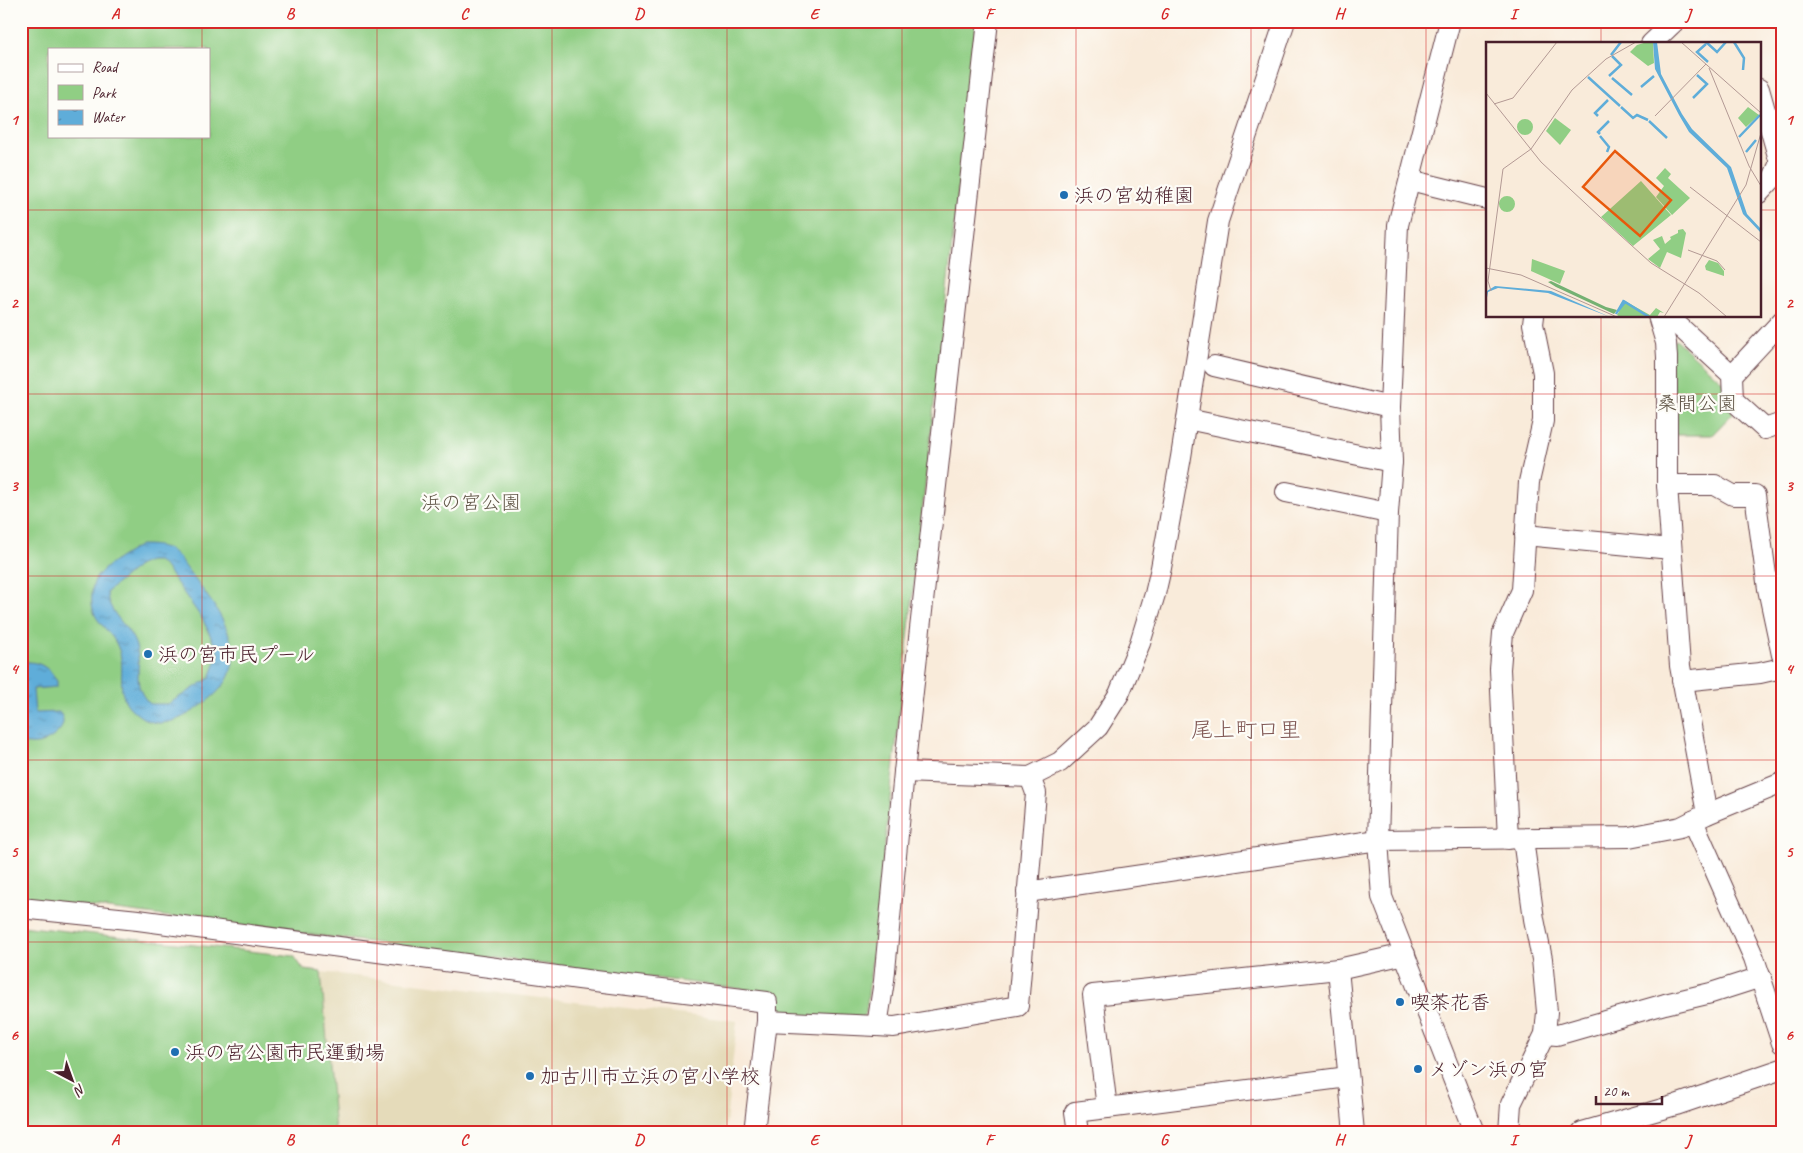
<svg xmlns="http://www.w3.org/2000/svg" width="1803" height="1153" viewBox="0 0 1803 1153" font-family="Caveat,'Klee One',sans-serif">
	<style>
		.built { fill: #e5dbba }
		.park { fill: #90ce84; stroke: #6d7658; fill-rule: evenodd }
		.water { fill: url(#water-ripples); stroke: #546682; fill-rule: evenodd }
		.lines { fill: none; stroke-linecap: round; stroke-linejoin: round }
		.minor-casing { stroke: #643e45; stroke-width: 22 }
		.minor { stroke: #fff; stroke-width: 20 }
		.grid { fill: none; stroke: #d62828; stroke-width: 1; stroke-opacity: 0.55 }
		.poi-dot { fill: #1f6fb2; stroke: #fdfcf7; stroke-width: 2 }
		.labels { text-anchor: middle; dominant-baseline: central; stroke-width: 4.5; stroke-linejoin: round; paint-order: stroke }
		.poi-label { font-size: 20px; fill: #4a1f2b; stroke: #fdfcf7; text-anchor: start }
		.park-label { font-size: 20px; fill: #5f5446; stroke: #fdfcf7 }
		.quarter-label { font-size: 22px; fill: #7e5552; stroke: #fdfcf7 }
		.inset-river { fill: none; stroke: #5fadd9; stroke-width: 2.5 }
		.inset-road { fill: none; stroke: #b39994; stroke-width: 1 }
		.view { fill: #e8590c; fill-opacity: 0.15; stroke: #e8590c; stroke-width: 2.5 }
		.inset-edge { fill: none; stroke: #4a1f2b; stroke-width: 2.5 }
		.neatline { fill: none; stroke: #d62828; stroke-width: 2 }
		.grid-label { font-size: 16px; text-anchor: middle; font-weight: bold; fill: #d62828 }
	</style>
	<defs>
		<pattern id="water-ripples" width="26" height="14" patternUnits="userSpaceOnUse" patternTransform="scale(1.25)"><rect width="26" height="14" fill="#5fadd9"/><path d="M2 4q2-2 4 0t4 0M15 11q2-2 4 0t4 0" fill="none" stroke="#508cb0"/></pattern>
	</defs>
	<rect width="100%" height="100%" fill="#fdfcf7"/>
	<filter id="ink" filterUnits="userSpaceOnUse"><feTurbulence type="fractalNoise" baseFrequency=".02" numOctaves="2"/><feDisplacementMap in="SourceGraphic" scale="10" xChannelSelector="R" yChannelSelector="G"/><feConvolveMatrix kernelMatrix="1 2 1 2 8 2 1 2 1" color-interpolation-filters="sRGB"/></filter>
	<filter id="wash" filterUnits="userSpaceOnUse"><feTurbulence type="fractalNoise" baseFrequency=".0096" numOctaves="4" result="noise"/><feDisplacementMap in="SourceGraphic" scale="20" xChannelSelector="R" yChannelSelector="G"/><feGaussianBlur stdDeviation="1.12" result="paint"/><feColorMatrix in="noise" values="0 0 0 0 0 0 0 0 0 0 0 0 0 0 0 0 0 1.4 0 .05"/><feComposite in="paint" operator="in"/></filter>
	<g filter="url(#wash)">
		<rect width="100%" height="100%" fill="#f9ebda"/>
		<polygon class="built" points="321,972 737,1021 725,1132 335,1132"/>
		<g class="park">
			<path d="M 21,21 L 977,21 L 866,1013 L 860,1020 L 787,1018 L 750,990 L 21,898 ZM 49,49 L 209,49 L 209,136 L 49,136 Z"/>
			<polygon points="1676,340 1723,382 1733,413 1712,435 1669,435 1669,346"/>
			<polygon points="21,926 294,956 304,970 321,972 335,1132 21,1132"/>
		</g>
		<g class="water">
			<path d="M 140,545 C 150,545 165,545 173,552 C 179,557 185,566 190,573 C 209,598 242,637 231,671 C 226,686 214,696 202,705 C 191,713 175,723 160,723 C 151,723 143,719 136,713 C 112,695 127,674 119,650 C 111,626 89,624 92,594 C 92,590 93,584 95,580 C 101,567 128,553 140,545 ZM 149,561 L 158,561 L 166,568 L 203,620 L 219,654 L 210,678 L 168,704 L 150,704 C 130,684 143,670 136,646 C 130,626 107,613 107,592 L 138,566 Z"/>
			<path d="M 21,662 C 39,661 47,666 57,680 L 57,687 L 33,689 L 35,713 L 59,712 C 71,725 54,738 41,743 C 35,745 28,744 21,743 Z"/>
		</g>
	</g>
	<g filter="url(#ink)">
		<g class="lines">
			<defs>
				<g id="minor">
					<polyline points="1450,21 1398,225 1390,407 1392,462 1388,513 1378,840 1382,897 1474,1132"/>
					<polyline points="1651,44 1675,21"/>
					<polyline points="1759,89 1780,163"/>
					<polyline points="1410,180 1487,199"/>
					<polyline points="1759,193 1773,178 1780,163 1782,163"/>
					<polyline points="1658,316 1666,343 1667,357 1667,485 1680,666 1707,814"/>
					<polyline points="1668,316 1732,375 1733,400 1765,429 1782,423"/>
					<polyline points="1214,366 1390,407"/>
					<polyline points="1732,375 1782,321"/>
					<polyline points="1187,419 1392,462"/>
					<polyline points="1667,485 1715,485 1733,495 1755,495 1768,589 1782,655"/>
					<polyline points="1286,492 1388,513"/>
					<polyline points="1525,535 1671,549"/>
					<polyline points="1682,681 1760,673 1782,668"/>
					<polyline points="1030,777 1060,762 1098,727 1119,694 1140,643 1155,594 1161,568 1181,457 1218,221 1285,21"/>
					<polyline points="1693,821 1754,958 1782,1043"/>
					<polyline points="1508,839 1500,669 1503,633 1522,590 1529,482 1543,421 1543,373 1533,324 1534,316"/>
					<polyline points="1027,892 1378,840 1629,837 1681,827 1707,814 1782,783"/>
					<polyline points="21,908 138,920 579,979 767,1002 767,1021 754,1132"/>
					<polyline points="1338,969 1354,1132"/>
					<polyline points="767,1021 877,1026 884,981 904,772 988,21"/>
					<polyline points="877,1026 894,1027 1018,1006 1036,793 1030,777 904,772"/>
					<polyline points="1545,1034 1557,1035 1665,1004 1711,993 1761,977"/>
					<polyline points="1107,1108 1348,1077"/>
					<polyline points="1078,1132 1075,1112 1107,1108 1093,995 1338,969 1405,954"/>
					<polyline points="1509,1132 1511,1104 1545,1034 1547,1012 1542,959 1534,919 1523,839"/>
					<polyline points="1582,1132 1676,1105 1782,1069"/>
				</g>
			</defs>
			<use href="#minor" class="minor-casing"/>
			<use href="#minor" class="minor"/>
		</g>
	</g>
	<path class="grid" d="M 202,21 L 202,49M 377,21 L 377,1132M 552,21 L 552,1132M 727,21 L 727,1132M 902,21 L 902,1132M 1076,21 L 1076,1132M 1251,21 L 1251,1132M 1426,21 L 1426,1132M 1601,21 L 1601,44M 202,136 L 202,1132M 21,210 L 1487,210M 1759,210 L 1782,210M 1601,316 L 1601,1132M 21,394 L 1782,394M 21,576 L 1782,576M 21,760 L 1782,760M 21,942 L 1782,942"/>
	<g class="poi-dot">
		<circle cx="1064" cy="195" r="5"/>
		<circle cx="148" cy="654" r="5"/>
		<circle cx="1400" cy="1002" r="5"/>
		<circle cx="175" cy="1052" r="5"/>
		<circle cx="1418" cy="1069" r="5"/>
		<circle cx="530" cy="1076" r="5"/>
	</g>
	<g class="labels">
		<g class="poi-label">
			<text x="1074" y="195">浜の宮幼稚園</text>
			<text x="158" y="654">浜の宮市民プール</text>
			<text x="1410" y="1002">喫茶花香</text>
			<text x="185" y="1052">浜の宮公園市民運動場</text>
			<text x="1428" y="1069">メゾン浜の宮</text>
			<text x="540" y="1076">加古川市立浜の宮小学校</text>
		</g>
		<g class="park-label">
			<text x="1697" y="403">桑間公園</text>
			<text x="471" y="502">浜の宮公園</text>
		</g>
		<g class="quarter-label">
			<text x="1246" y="730">尾上町口里</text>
		</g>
	</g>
	<g transform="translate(1486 42)">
		<rect width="275" height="275" fill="#f9ebda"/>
		<path d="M 161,0 L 167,1 L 168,21 L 162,24 L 144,10 L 151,3 Z" fill="#90ce84"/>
		<path d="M 65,239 L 120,265 L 131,268 L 128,272 L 70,245 L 62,240 Z" fill="#74b172"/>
		<path d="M 69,76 L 85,88 L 74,103 L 60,89 Z" fill="#90ce84"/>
		<path d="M 262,65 L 273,73 L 260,85 L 252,76 ZM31 85a8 8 0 1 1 16 0a8 8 0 1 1-16 0ZM 179,126 L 185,132 L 182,136 L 204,156 L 186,173 L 170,155 L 178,144 L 170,136 ZM 155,139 L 185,173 L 147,204 L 115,175 ZM13 162a8 8 0 1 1 16 0a8 8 0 1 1-16 0ZM 197,187 L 200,191 L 195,216 L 181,210 L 174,226 L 162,217 L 174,207 L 167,198 L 176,194 L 179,202 L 185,197 L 184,195 L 192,191 L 192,188 ZM 46,217 L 79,229 L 74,242 L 45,229 ZM 223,218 L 232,221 L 238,229 L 238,234 L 220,228 L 219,224 ZM 139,259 L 164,273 L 170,266 L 178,271 L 174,270 L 171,275 L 134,275 L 131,273 Z" fill="#90ce84"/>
		<path d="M 167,0 L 171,0 L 175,32 L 196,72 L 206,87 L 245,125 L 261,172 L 275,187 L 275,191 L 257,172 L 241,126 L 203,90 L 193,73 L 169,27 ZM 9,244 L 65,249 L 124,275 L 62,251 L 12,246 L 2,250 L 0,261 L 1,249 Z" fill="#5fadd9"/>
		<path class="inset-river" d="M 220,0 L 231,10 L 240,0M 248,0 L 258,16 L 257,28M 220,2 L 211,10 L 222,20M 125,13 L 135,0M 123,34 L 135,23 L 126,14M 102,35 L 134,64M 126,36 L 146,53M 155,45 L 168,34M 207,56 L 221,42 L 211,33M 135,65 L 147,76 L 151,73 L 162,78M 112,74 L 109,71 L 122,58M 163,79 L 181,96M 114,92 L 112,90 L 123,79M 114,94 L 123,105 L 121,110M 253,95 L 274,73M 260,110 L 270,98M 132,269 L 139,260 L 163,275M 130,272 L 138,258"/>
		<path class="inset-road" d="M 195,0 L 275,71M 223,26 L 263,124 L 275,144M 0,51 L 55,120 L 114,175 L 165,221 L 213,251 L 241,275M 8,62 L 27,56 L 71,0M 169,74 L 220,22M 45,107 L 86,48 L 120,17 L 150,0M 204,145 L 275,200M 202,208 L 231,219 L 239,228M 0,226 L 35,233 L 131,275M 5,249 L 2,239 L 17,127 L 45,107M 178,275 L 260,143 L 275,91"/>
		<path class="view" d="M 129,109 L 185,158 L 154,194 L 97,145 Z"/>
		<rect width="275" height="275" class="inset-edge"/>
	</g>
	<rect width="1803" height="1153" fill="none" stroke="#fdfcf7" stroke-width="55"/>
	<rect x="48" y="48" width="162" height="90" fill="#fdfcf7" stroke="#b5a4a5"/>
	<rect x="58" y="64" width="25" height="8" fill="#ffffff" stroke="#b5a4a5"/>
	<text x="92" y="72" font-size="15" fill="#4a1f2b">Road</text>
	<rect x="58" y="85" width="25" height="15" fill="#90ce84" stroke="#b5a4a5"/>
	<text x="92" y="98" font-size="15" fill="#4a1f2b">Park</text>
	<rect x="58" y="110" width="25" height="15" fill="url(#water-ripples)" stroke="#b5a4a5"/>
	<text x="92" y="122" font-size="15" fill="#4a1f2b">Water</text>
	<g transform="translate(72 1080) rotate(139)" stroke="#fdfcf7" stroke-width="4" paint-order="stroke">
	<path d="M0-4L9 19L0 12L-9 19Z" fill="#4a1f2b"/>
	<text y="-8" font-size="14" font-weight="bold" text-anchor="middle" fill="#4a1f2b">N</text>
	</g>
	<path d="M1596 1096v8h66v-8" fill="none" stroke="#4a1f2b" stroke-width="2.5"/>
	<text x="1603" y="1096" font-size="15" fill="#4a1f2b" stroke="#fdfcf7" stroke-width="4" paint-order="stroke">20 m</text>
	<rect x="28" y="28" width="1748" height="1098" class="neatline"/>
	<g class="grid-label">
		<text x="115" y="19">A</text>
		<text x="290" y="19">B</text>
		<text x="464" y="19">C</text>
		<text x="639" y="19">D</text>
		<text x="814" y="19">E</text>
		<text x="989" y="19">F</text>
		<text x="1164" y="19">G</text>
		<text x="1339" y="19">H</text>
		<text x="1513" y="19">I</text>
		<text x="1688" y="19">J</text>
		<text x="14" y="125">1</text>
		<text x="1789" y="125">1</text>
		<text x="14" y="308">2</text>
		<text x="1789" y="308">2</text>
		<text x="14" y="491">3</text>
		<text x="1789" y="491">3</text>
		<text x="14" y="674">4</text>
		<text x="1789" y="674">4</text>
		<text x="14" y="857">5</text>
		<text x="1789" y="857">5</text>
		<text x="14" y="1040">6</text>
		<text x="1789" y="1040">6</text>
		<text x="115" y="1145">A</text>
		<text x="290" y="1145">B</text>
		<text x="464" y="1145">C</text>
		<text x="639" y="1145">D</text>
		<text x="814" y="1145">E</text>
		<text x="989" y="1145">F</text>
		<text x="1164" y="1145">G</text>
		<text x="1339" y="1145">H</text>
		<text x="1513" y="1145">I</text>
		<text x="1688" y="1145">J</text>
	</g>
</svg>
